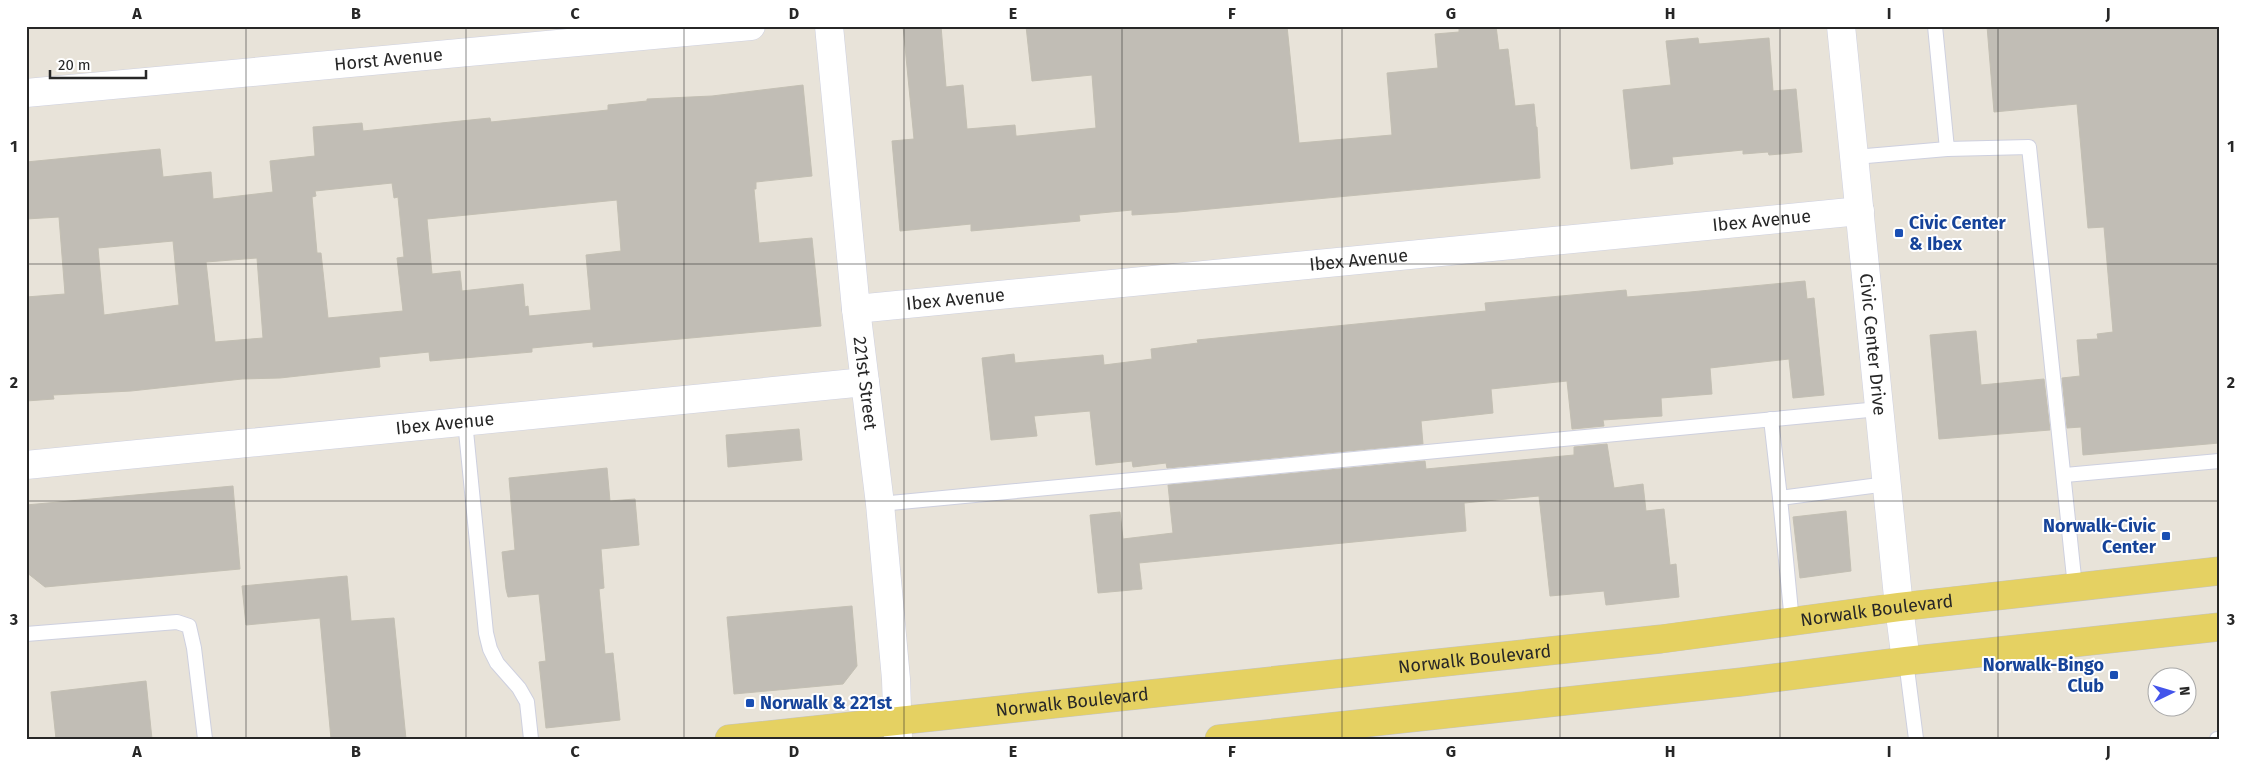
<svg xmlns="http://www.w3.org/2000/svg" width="2245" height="765" viewBox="0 0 2245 765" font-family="'Fira Sans',sans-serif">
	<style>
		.building { fill: #c1bdb5; stroke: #c3bfb3; fill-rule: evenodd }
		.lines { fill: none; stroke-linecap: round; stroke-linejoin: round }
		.lane-casing { stroke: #ced0df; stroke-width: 16 }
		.street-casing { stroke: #ced0df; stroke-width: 29 }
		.secondary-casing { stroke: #ced0df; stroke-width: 29 }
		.primary-casing { stroke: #c3c3c3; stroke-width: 29 }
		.lane { stroke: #fff; stroke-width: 14 }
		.street { stroke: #fff; stroke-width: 28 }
		.secondary { stroke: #fff; stroke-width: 28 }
		.primary { stroke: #e5d162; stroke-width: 28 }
		.grid { fill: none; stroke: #272727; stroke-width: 1; stroke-opacity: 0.55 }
		.transit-dot { fill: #1a4fb4; stroke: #fff; stroke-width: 2 }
		.labels { text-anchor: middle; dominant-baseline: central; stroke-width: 4; stroke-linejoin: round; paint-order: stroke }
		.street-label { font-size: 18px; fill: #272727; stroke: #fff }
		.transit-label { font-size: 18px; font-weight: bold; fill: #164399; stroke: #fff; text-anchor: start }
		.neatline { fill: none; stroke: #272727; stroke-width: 2 }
		.grid-label { font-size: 16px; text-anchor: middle; font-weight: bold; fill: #272727 }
	</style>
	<rect width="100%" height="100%" fill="#e8e3d9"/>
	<g class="building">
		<polygon points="903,26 941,26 946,87 963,85 967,129 1015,125 1016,136 1018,136 1096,128 1092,75 1032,81 1026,26 1287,26 1299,143 1392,135 1387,73 1438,68 1435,34 1459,32 1459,26 1496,26 1499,50 1508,49 1515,106 1534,104 1536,127 1537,127 1540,178 1178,212 1132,215 1132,210 1079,215 1080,221 971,231 971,224 900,231 892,141 914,139"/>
		<polygon points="1987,26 2219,26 2219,443 2083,455 2081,427 2067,428 2062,378 2080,376 2077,340 2098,339 2097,334 2113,332 2104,227 2088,228 2077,104 1994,112"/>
		<polygon points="1698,38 1699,44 1769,38 1773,91 1796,89 1802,152 1769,155 1768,152 1743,154 1743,150 1672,157 1673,164 1631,169 1623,90 1671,85 1666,41"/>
		<path d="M 803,85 L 812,176 L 756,182 L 756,189 L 754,189 L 759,243 L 812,238 L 821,326 L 593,347 L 593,342 L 532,348 L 532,352 L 430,361 L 429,352 L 379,357 L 380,367 L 280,378 L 242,379 L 131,391 L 53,395 L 54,399 L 26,401 L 26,297 L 65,294 L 59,217 L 26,219 L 26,162 L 160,149 L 163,177 L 211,172 L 213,199 L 273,192 L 270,161 L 315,156 L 313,127 L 362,123 L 363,131 L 490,118 L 491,122 L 608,110 L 608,105 L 647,101 L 647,99 L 712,96 ZM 392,183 L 394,198 L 398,197 L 404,257 L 397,258 L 403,311 L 328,318 L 321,253 L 317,253 L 312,197 L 316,196 L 315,191 ZM 617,200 L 621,251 L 586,255 L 591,310 L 529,316 L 528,306 L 525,307 L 523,284 L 462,291 L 460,271 L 432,274 L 427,219 ZM 173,241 L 179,305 L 104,315 L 98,248 ZM 257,258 L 263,338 L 215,342 L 206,262 Z"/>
		<polygon points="1805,281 1807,299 1814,298 1824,395 1793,398 1789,359 1710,368 1712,394 1661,398 1662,416 1603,420 1604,426 1572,429 1567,381 1491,389 1493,413 1421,421 1423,444 1167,468 1166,463 1133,467 1132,461 1096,465 1090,411 1034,416 1037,436 991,440 982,358 1014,354 1015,363 1103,355 1104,365 1152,359 1151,349 1198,343 1197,340 1486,311 1485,303 1626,290 1627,297 1690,292"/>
		<polygon points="1976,331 1981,385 2044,379 2050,430 1939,439 1930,335"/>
		<polygon points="799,429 802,460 728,467 726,435"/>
		<polygon points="1607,444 1614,488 1643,484 1646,511 1664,509 1670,565 1676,564 1679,597 1606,605 1604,591 1550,596 1539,496 1464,503 1466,531 1139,563 1142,589 1098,593 1090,515 1120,512 1123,539 1173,533 1168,485 1425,461 1426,469 1574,455 1574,447"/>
		<polygon points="607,468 610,501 635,499 639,545 601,549 604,588 599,589 605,654 613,653 620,720 546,728 539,662 546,661 539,594 508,597 506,589 502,552 515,550 509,478"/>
		<polygon points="233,486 240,569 45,587 26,572 26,505"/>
		<polygon points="1846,511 1851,571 1800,578 1793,517"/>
		<polygon points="347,576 351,621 394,618 406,739 331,739 320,618 246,625 242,586"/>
		<polygon points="852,606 857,666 843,684 734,694 727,617"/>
		<polygon points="146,681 152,739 56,739 51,692"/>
	</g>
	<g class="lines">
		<defs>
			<g id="lane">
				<polyline points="1935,26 1947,149 2029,147 2075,587"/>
				<polyline points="1855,157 1947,149"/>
				<polyline points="1771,419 1780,498"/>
				<polyline points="465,421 486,633 490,649 497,663 519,688 527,702 531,739"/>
				<polyline points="2065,475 2219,461"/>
				<polyline points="880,504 1879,409"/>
				<polyline points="1792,622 1780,498 1887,484"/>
				<polyline points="26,634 177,622 189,626 194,648 205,739"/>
				<polyline points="1906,661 1916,739"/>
				<polyline points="2217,739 2219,739"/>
			</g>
			<g id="street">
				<path id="s1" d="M 829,26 L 856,309 L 880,504 L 896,679 L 898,739"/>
				<path id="s2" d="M 26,93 L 751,26"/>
				<path id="s3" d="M 856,309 L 1860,211"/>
				<path id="s4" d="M 26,465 L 865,382"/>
			</g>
			<g id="secondary">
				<path id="s5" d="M 1841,26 L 1899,607 L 1906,661"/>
			</g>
			<g id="primary">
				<path id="s6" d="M 729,739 L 1661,639 L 1899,607 L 2219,571"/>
				<polyline points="1219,739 1741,682 1906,661 2219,627"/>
			</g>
		</defs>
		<use href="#lane" class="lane-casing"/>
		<use href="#street" class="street-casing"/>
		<use href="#secondary" class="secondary-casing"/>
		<use href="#primary" class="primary-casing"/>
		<use href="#lane" class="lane"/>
		<use href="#street" class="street"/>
		<use href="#secondary" class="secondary"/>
		<use href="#primary" class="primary"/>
	</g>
	<path class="grid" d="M 246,26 L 246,739M 466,26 L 466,739M 684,26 L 684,739M 904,26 L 904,739M 1122,26 L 1122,739M 1342,26 L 1342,739M 1560,26 L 1560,739M 1780,26 L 1780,739M 1998,26 L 1998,739M 26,264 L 2219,264M 26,501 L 2219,501"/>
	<g class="transit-dot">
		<rect x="1894" y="228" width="10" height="10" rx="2.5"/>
		<rect x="2161" y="531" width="10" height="10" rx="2.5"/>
		<rect x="2109" y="670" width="10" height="10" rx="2.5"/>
		<rect x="745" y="698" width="10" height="10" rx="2.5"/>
	</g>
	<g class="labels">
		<g class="street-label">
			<text stroke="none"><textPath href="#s2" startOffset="364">Horst Avenue</textPath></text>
			<text stroke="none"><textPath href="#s3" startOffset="910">Ibex Avenue</textPath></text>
			<text stroke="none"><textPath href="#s3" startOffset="505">Ibex Avenue</textPath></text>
			<text stroke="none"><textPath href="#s3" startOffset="100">Ibex Avenue</textPath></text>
			<text stroke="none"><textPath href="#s5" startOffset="320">Civic Center Drive</textPath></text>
			<text stroke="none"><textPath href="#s1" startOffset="359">221st Street</textPath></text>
			<text stroke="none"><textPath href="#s4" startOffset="421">Ibex Avenue</textPath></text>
			<text stroke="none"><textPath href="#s6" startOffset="1155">Norwalk Boulevard</textPath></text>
			<text stroke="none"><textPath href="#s6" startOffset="750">Norwalk Boulevard</textPath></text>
			<text stroke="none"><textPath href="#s6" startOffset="345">Norwalk Boulevard</textPath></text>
		</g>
		<g class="transit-label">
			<text x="1909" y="223">Civic Center<tspan x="1909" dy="21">&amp; Ibex</tspan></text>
			<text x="2156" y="526" text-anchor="end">Norwalk-Civic<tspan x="2156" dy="21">Center</tspan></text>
			<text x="2104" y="665" text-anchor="end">Norwalk-Bingo<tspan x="2104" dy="21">Club</tspan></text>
			<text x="760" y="703">Norwalk &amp; 221st</text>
		</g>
	</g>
	<rect width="2245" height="765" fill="none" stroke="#ffffff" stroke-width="55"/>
	<g transform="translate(2172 692) rotate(85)"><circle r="24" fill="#ffffff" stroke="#a9a9a9"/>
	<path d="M0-4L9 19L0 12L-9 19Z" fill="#4354eb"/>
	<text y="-8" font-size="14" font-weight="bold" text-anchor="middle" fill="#272727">N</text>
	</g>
	<path d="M50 70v8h96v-8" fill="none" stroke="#272727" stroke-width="2.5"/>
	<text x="58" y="70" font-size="15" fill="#272727" stroke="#ffffff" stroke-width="4" paint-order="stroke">20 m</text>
	<rect x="28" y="28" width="2190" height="710" class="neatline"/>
	<g class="grid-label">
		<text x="137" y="19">A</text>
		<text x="356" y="19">B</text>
		<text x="575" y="19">C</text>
		<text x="794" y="19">D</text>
		<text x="1013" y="19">E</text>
		<text x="1232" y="19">F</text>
		<text x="1451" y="19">G</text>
		<text x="1670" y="19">H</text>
		<text x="1889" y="19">I</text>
		<text x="2108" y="19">J</text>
		<text x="14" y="152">1</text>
		<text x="2231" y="152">1</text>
		<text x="14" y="388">2</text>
		<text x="2231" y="388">2</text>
		<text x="14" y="625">3</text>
		<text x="2231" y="625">3</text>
		<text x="137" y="757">A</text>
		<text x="356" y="757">B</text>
		<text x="575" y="757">C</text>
		<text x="794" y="757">D</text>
		<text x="1013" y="757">E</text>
		<text x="1232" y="757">F</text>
		<text x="1451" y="757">G</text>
		<text x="1670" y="757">H</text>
		<text x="1889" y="757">I</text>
		<text x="2108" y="757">J</text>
	</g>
</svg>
